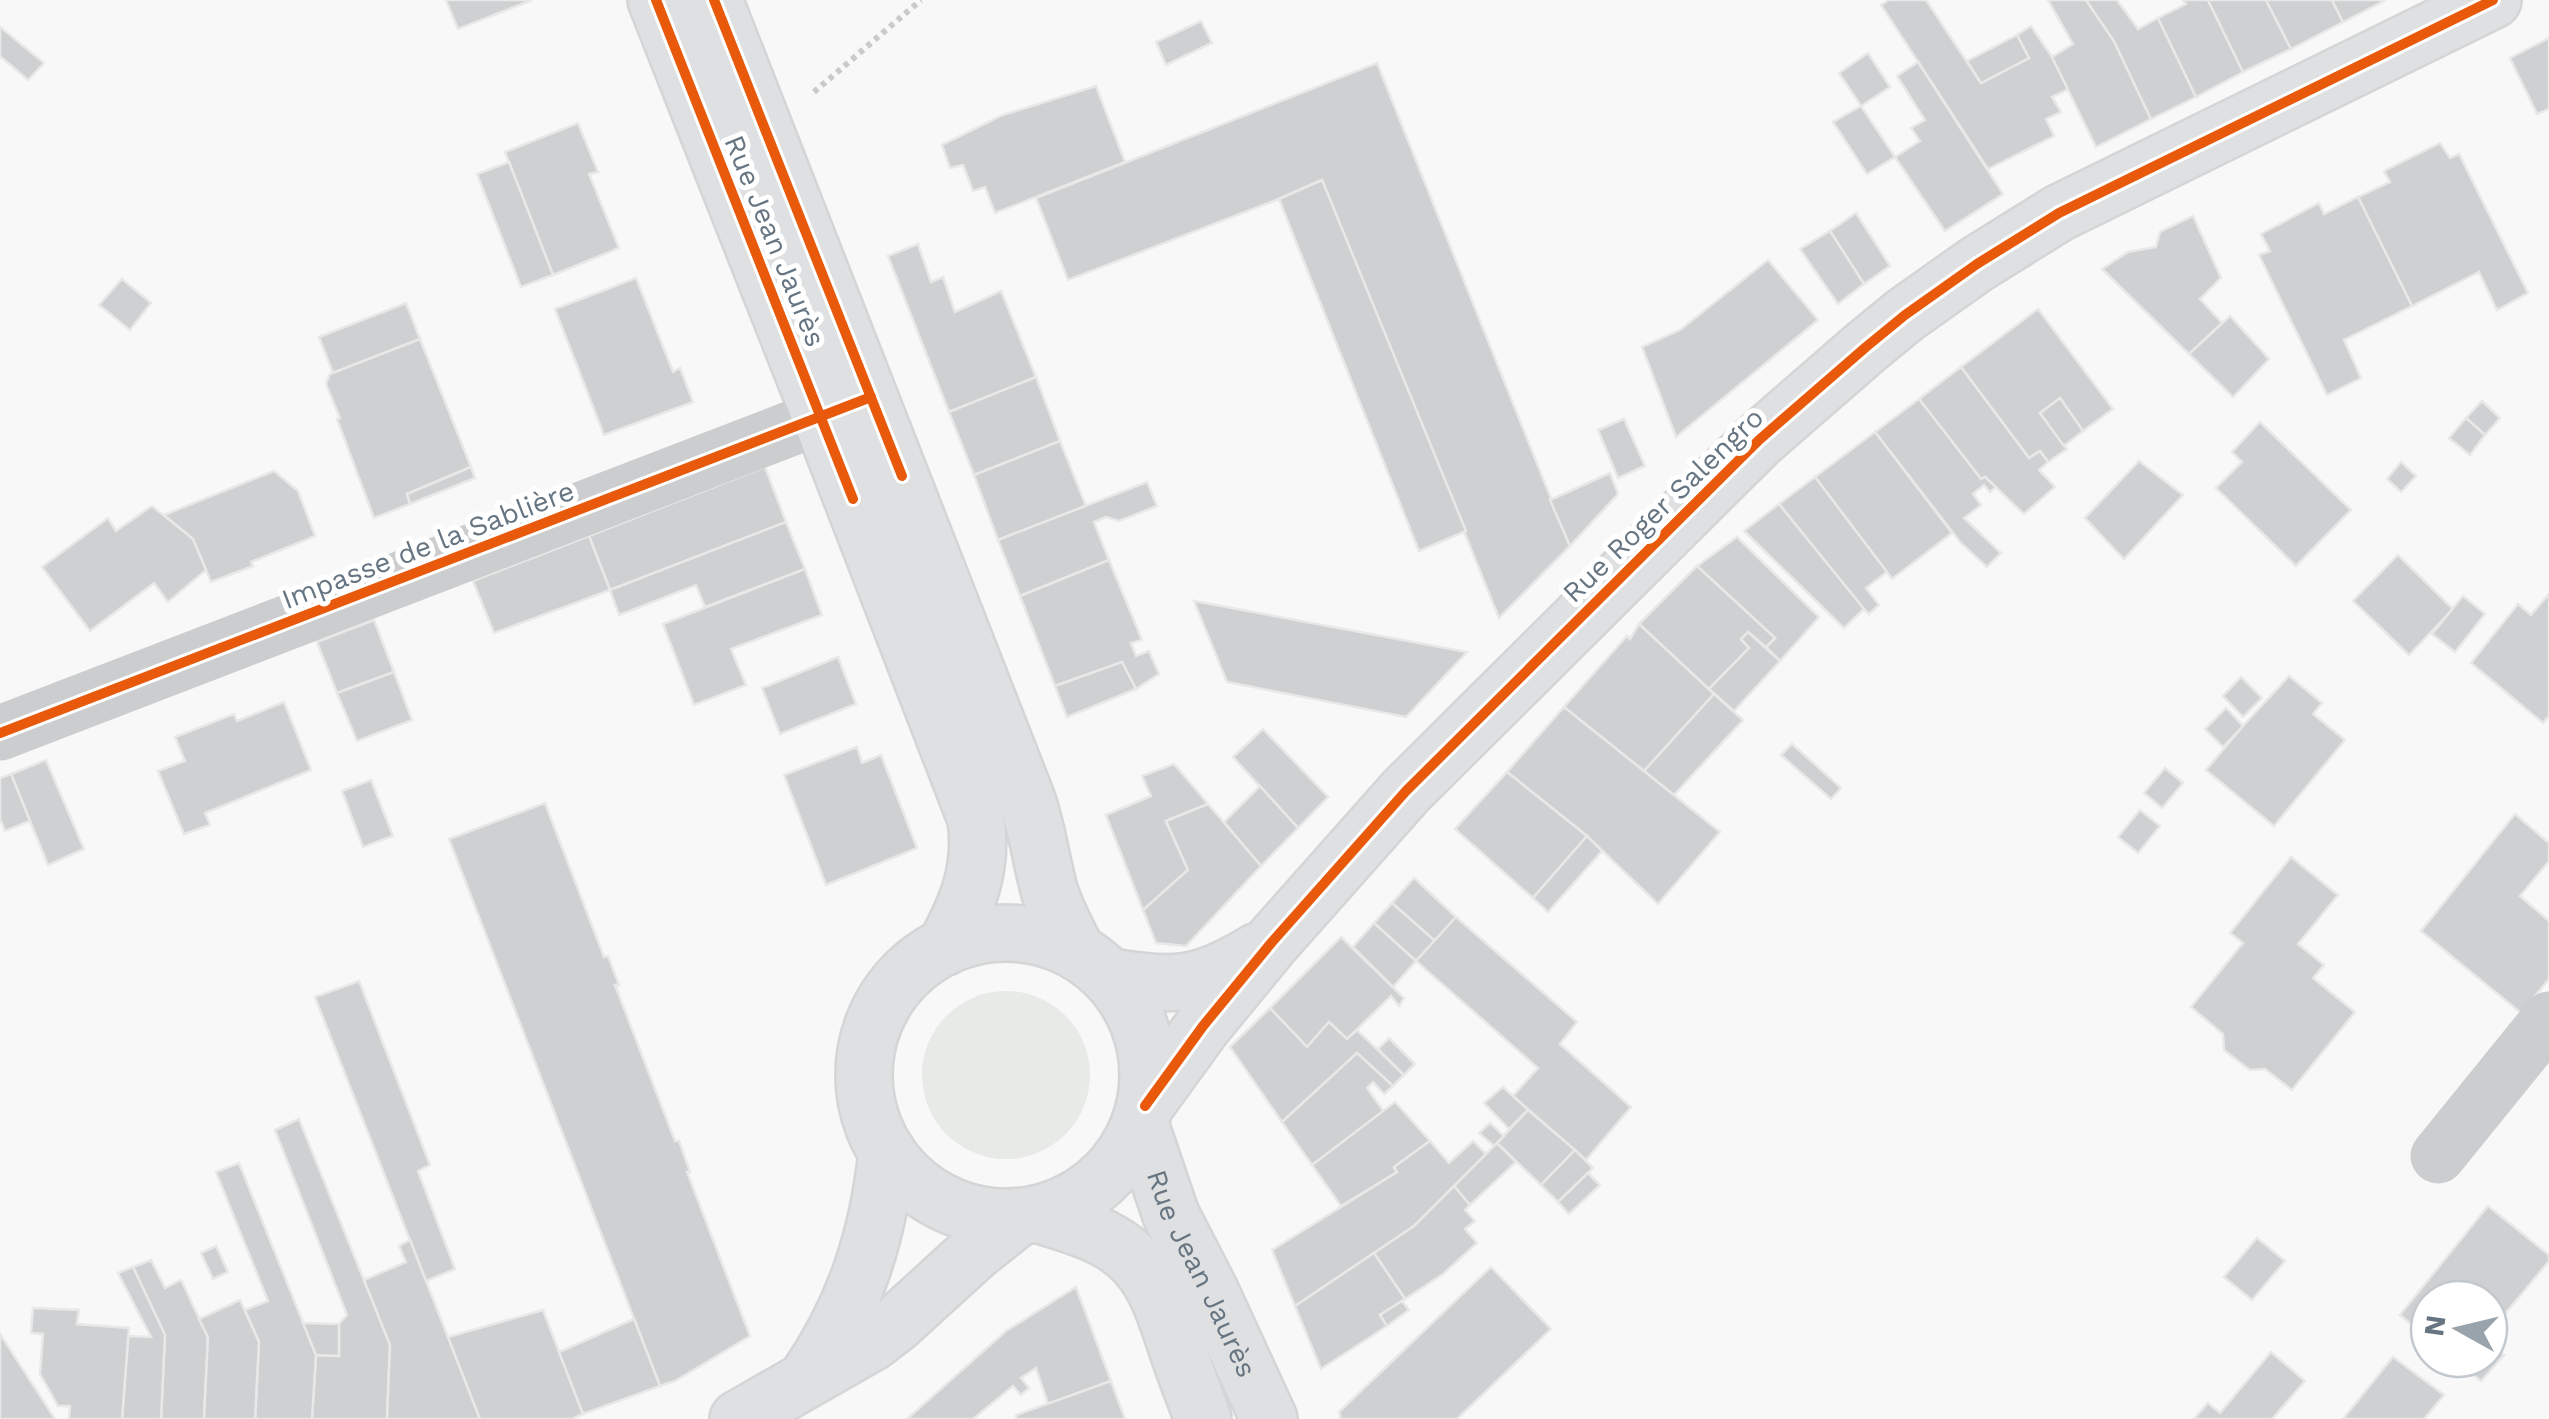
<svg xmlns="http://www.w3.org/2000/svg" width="2549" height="1419" viewBox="0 0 2549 1419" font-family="'Work Sans',sans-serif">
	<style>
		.green { fill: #e7eae6 }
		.building { fill: #cfd0d1; stroke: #e8e8e8; stroke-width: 2.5 }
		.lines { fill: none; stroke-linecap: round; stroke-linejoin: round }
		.secondary-casing { stroke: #d4d5d6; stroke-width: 60 }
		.path { stroke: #c9cacb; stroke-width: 6; stroke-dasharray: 5 5; stroke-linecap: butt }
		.street { stroke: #cbcdce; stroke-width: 55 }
		.secondary { stroke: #dfe0e1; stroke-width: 55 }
		.cycleway-casing { stroke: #fff; stroke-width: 16 }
		.cycleway { stroke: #e8590c; stroke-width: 10 }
		.labels { text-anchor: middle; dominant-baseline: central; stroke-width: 10; stroke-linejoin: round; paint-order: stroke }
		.street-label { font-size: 28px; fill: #667581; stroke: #fff }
	</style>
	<rect width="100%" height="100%" fill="#f8f8f8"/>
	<circle class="green" cx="1006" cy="1075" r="84"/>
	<g class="building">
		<polygon points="446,0 532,0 458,29"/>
		<polygon points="1889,0 1926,0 1981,83 2029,58 2017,35 2031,26 2052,57 2069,89 2052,97 2061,112 2046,119 2054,136 1988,169 1881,5"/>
		<polygon points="2048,0 2086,0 2114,41 2151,119 2096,147 2052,57 2073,44"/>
		<polygon points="2086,0 2117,0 2138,29 2158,18 2196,97 2151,119 2114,41"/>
		<polygon points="2183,0 2208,0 2243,72 2196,97 2158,18 2186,4"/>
		<polygon points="2208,0 2266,0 2291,49 2243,72"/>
		<polygon points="2266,0 2332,0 2343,22 2291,49"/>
		<polygon points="2332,0 2383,0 2384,1 2343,22"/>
		<polygon points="1201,21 1212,43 1166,65 1156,42"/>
		<polygon points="0,27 44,63 28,80 0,56"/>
		<polygon points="2017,35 2029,58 1981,83 1967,61"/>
		<polygon points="2549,38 2549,109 2537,114 2510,58"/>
		<polygon points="1868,53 1890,87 1861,106 1839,73"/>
		<polygon points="1918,62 2003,194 1945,231 1895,157 1920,141 1911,128 1925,120 1897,76"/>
		<polygon points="1377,63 1570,546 1499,618 1322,180 1279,199 1068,280 1036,198"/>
		<polygon points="1096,86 1125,162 995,213 985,187 973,191 963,165 950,168 942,145 1003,115"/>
		<polygon points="1861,106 1895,157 1867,174 1833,122"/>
		<polygon points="578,123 598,172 589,174 619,248 553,275 505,152"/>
		<polygon points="2440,143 2450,158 2459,154 2528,293 2497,310 2479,272 2412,306 2358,197 2390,182 2384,171"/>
		<polygon points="509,162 553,275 521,287 477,174"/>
		<polygon points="1322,180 1466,531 1419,551 1279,199"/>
		<polygon points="2358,197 2412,306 2344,340 2361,378 2327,395 2259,255 2270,251 2261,234 2319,203 2324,214"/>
		<polygon points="1856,213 1890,266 1864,284 1830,231"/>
		<polygon points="2193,216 2221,278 2200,299 2222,323 2189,354 2102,269 2128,252 2156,247 2160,232"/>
		<polygon points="1830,231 1864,284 1838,304 1800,249"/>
		<polygon points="918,244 931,282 943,277 955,312 1001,291 1036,377 949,412 888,256"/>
		<polygon points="1768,260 1818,320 1676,437 1642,347 1680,330"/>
		<polygon points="636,278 673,372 680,368 693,402 604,435 555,309"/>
		<polygon points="122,279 151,303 130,330 99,305"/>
		<polygon points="406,303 420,339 333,373 319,337"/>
		<polygon points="2038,309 2113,409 2083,431 2060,398 2040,413 2067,449 2048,462 2040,451 2029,458 1961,367"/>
		<polygon points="2230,316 2269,359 2233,397 2189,354"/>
		<polygon points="420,339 471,467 407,494 410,504 374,518 337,419 340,418 326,384 330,374"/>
		<polygon points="1961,367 2029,458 2040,451 2048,462 2039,470 2055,487 2024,514 1985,477 1981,479 1919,399"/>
		<polygon points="1036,377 1060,441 974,475 949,412"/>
		<polygon points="2060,398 2083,431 2064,446 2040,413"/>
		<polygon points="1919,399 1981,479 1985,477 1996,487 1990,492 1984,485 1973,494 1981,505 1964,518 2001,553 1987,567 1961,543 1875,432"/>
		<polygon points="2482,401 2500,418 2485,435 2466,418"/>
		<polygon points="2466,418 2485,435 2470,455 2449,438"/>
		<polygon points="1624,419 1645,466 1618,478 1598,430"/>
		<polygon points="2260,422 2351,510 2296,566 2216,488 2242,462 2232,452"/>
		<polygon points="1875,432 1952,533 1892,579 1815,477"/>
		<polygon points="1060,441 1086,506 998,540 974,475"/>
		<polygon points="2139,461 2183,495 2124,559 2085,518"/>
		<polygon points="2401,462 2416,476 2401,492 2387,479"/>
		<polygon points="471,467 475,478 410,504 407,494"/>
		<polygon points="765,467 786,522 610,590 589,536"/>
		<polygon points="274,471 298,491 315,536 251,562 253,566 211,582 193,539 164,515"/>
		<polygon points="1610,473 1618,494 1570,546 1550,500"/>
		<polygon points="1815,477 1887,572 1866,588 1879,605 1869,614 1857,603 1779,504"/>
		<polygon points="1147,482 1157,506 1119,521 1106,517 1094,522 1109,560 1020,596 998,540"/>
		<polygon points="1779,504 1864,609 1844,628 1744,531"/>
		<polygon points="152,506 193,539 206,570 168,602 154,583 90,631 42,567 108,518 116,531"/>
		<polygon points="786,522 805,569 705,607 696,585 619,615 610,590"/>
		<polygon points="589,536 610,590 494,633 473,581"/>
		<polygon points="1737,537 1819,617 1780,661 1766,647 1775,638 1697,566"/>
		<polygon points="2398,555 2453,609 2409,655 2353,601"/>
		<polygon points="1109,560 1142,640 1131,643 1136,656 1149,651 1159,674 1136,689 1122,662 1055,686 1020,596"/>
		<polygon points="1697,566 1775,638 1766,647 1748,632 1741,639 1749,648 1709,689 1639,624"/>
		<polygon points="805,569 822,615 731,649 746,685 694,705 663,624"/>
		<polygon points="2549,594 2549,716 2543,723 2471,663 2518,604 2531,615"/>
		<polygon points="2463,596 2485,614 2455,652 2432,634"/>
		<polygon points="1194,601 1467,652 1406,717 1227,682"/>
		<polygon points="374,620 394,672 337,693 317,642"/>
		<polygon points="1639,624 1714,694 1644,771 1564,707 1627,636 1630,639"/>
		<polygon points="1748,632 1780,661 1734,711 1709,689 1749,648 1741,639"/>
		<polygon points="838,657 856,704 780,734 762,688"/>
		<polygon points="1122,662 1136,689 1067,717 1055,686"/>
		<polygon points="394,672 412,720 357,741 337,693"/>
		<polygon points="2289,676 2322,703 2313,714 2345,740 2274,826 2206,770 2243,726"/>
		<polygon points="2241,677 2262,698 2243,717 2223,696"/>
		<polygon points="1714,694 1743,720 1674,795 1644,771"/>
		<polygon points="284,702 311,770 205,813 210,825 184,834 158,771 185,761 175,737 234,714 237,721"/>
		<polygon points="1564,707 1720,832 1658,904 1587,836 1507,772"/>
		<polygon points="2226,708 2243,726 2223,747 2205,729"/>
		<polygon points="1263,729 1328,797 1298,828 1233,757"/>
		<polygon points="1792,744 1841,788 1831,799 1781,755"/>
		<polygon points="857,747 862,763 881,755 917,848 826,885 784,775"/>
		<polygon points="46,760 84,849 48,865 11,774"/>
		<polygon points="1174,764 1208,804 1166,821 1188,870 1143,910 1106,815 1151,796 1142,776"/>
		<polygon points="2165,768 2183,783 2162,808 2144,793"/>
		<polygon points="1507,772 1587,836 1533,898 1455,829"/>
		<polygon points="11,774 30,821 5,831 0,819 0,778"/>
		<polygon points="371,780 393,836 363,847 342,791"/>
		<polygon points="1260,786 1298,828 1261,866 1224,822"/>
		<polygon points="545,803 604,957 608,956 619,985 615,985 675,1141 679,1141 690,1172 687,1172 750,1336 675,1381 660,1386 449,839"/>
		<polygon points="1208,804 1261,866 1186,946 1156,943 1143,910 1188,870 1166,821"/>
		<polygon points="2140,810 2160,826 2138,853 2118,837"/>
		<polygon points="2515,814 2549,843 2549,861 2520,896 2549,921 2549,979 2521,1013 2421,931"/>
		<polygon points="1587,836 1602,851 1548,912 1533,898"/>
		<polygon points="2291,857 2338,895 2298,944 2324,965 2313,978 2355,1012 2292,1090 2265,1069 2250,1070 2224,1050 2223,1034 2191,1007 2243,943 2230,933"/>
		<polygon points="1414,878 1456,917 1435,941 1392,903"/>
		<polygon points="1392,903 1435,941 1416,961 1374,923"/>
		<polygon points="1456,917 1577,1022 1560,1044 1631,1107 1586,1160 1513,1096 1538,1068 1416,961"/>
		<polygon points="1374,923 1416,961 1393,987 1353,947"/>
		<polygon points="1341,937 1404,998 1399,1006 1391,996 1347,1039 1329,1022 1307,1047 1270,1008"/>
		<polygon points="359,981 430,1165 418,1171 455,1269 426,1281 315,997"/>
		<polygon points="1270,1008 1307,1047 1329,1022 1347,1039 1357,1030 1404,1075 1393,1086 1357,1053 1282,1122 1230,1047"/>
		<polygon points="1389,1038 1415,1064 1404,1075 1378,1049"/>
		<polygon points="1357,1053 1393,1086 1384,1094 1373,1082 1367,1088 1384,1112 1312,1165 1282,1122"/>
		<polygon points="1503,1087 1528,1110 1509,1129 1484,1103"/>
		<polygon points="1395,1102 1430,1141 1394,1167 1397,1172 1341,1206 1312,1165"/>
		<polygon points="1528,1110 1575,1150 1541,1185 1497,1143"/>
		<polygon points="299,1119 390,1345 387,1419 312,1419 316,1355 339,1356 339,1324 347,1315 275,1130"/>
		<polygon points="1490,1123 1504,1136 1494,1146 1479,1133"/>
		<polygon points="1430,1141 1449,1163 1473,1141 1486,1154 1414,1226 1295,1306 1272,1250 1397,1172 1394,1167"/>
		<polygon points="1497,1143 1516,1162 1470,1205 1454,1186"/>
		<polygon points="1575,1150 1593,1168 1558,1202 1541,1185"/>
		<polygon points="239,1163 316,1355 312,1419 255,1419 259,1342 245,1310 268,1301 216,1172"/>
		<polygon points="1588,1173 1600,1185 1569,1214 1558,1202"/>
		<polygon points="1454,1186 1470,1205 1465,1210 1475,1221 1465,1229 1477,1243 1443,1274 1405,1299 1374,1253 1414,1226"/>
		<polygon points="2488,1206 2549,1255 2549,1261 2489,1333 2489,1299 2429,1299 2429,1339 2400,1315"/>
		<polygon points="2257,1238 2285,1261 2252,1300 2224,1277"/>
		<polygon points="410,1240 426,1281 480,1419 387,1419 390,1345 364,1280 406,1262 399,1246"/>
		<polygon points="216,1246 228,1272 213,1279 201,1253"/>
		<polygon points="1374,1253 1405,1299 1380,1315 1387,1326 1321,1369 1295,1306"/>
		<polygon points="151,1260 165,1288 181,1280 208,1337 204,1419 161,1419 165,1335 133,1267"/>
		<polygon points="133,1267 165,1335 161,1419 122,1419 128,1336 151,1337 118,1273"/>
		<polygon points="1491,1267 1551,1329 1457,1419 1341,1419 1339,1412"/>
		<polygon points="1076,1287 1111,1381 1048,1404 1036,1368 1021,1378 1029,1388 1021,1395 1013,1386 973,1419 907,1419 1006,1331"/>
		<polygon points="240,1300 259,1342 255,1419 204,1419 208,1337 199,1319"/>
		<polygon points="1402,1301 1409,1310 1387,1326 1380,1315"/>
		<polygon points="33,1308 79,1310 77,1324 129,1328 122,1419 69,1419 70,1406 58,1406 40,1374 43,1334 31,1333"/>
		<polygon points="543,1310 583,1414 572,1419 480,1419 448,1337"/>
		<polygon points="634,1319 660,1386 583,1414 559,1352"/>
		<polygon points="303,1323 339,1324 339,1356 316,1355"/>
		<polygon points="0,1334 55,1419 0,1419"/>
		<polygon points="2489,1343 2504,1355 2481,1381 2454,1359 2489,1359"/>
		<polygon points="2271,1352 2305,1381 2272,1419 2194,1419 2208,1403 2220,1413"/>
		<polygon points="2393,1357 2444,1395 2424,1419 2343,1419"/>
		<polygon points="1111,1381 1125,1419 1017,1419 1016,1415"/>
	</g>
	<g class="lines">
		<defs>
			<g id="secondary">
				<path d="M 656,0 L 821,418 L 976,819 C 983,869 968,904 945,947"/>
				<path d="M 714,0 L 1027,800 C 1038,831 1041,862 1050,893 C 1057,914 1067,933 1077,952"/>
				<circle cx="1006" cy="1075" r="142"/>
				<path d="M 1110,977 C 1174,987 1199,987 1256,952"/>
				<polyline points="1145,1106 1203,1026 1272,942 1406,791 1759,440 1866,347 1905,315 1977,264 2059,213 2493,0"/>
				<path id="s1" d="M 1140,1124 L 1171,1215 L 1211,1293 L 1269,1419"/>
				<path d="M 1037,1214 C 1064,1223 1093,1230 1117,1246 C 1153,1270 1163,1307 1176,1345 C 1184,1370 1194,1394 1203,1419"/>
				<path d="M 807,1378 C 855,1308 878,1237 887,1152"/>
				<polyline points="738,1419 871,1343 896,1324 975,1252 1019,1217"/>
			</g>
		</defs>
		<use href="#secondary" class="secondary-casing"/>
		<polyline class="path" points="814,92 921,0"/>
		<g class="street">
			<polyline points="0,733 865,400"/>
			<polyline points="2438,1156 2549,1019"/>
		</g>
		<use href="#secondary" class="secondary"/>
		<defs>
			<g id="cycleway">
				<polyline points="656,0 853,499"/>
				<polyline points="714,0 902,476"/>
				<polyline points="0,733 871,397"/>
				<polyline points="1145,1106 1203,1026 1272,942 1406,791 1759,440 1866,347 1905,315 1977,264 2059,213 2493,0"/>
			</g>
		</defs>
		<use href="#cycleway" class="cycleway-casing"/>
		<use href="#cycleway" class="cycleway"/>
	</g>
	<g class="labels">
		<g class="street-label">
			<text transform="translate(775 241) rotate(68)">Rue Jean Jaurès</text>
			<text transform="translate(1663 505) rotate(-44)">Rue Roger Salengro</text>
			<text transform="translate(428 545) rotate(-21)">Impasse de la Sablière</text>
			<text stroke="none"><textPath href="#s1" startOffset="162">Rue Jean Jaurès</textPath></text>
		</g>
	</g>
	<g transform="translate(2459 1329) rotate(278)"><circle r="48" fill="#ffffff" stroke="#c2c8cd" stroke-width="2.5"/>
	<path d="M0-8L18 38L0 25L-18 38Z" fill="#99a3ab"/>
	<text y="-15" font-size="28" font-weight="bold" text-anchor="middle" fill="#667581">N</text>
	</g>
</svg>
